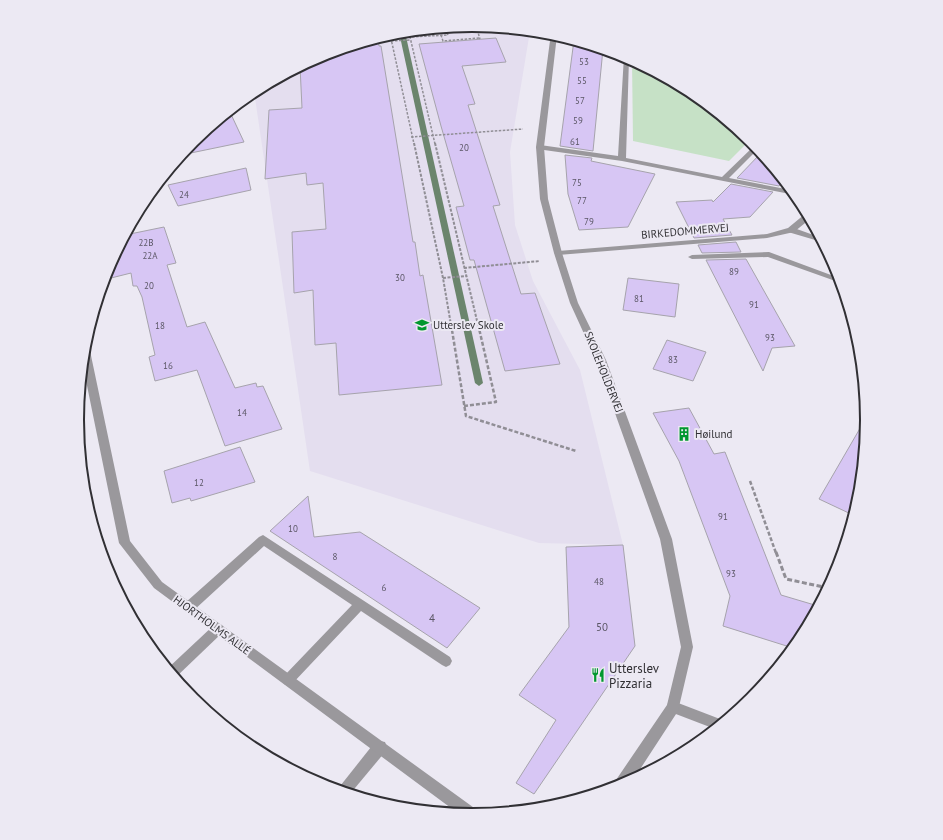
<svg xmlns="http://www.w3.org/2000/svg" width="943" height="840" viewBox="0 0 943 840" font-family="'PT Sans',sans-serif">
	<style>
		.built { fill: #e4deef }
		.green { fill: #c6e1c6 }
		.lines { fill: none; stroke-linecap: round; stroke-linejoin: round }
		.stream { fill: #6b856d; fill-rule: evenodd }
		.building { fill: #d7c6f4; stroke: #a6a3ac }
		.path-far3 { stroke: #908e95; stroke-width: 1.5; stroke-dasharray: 2.5 1.5; stroke-linecap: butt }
		.path-far2 { stroke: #908e95; stroke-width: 2; stroke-dasharray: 3 1.5; stroke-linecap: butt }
		.path-far1 { stroke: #908e95; stroke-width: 2.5; stroke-dasharray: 4 2; stroke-linecap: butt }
		.path { stroke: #908e95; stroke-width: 3; stroke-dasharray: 5 2.5; stroke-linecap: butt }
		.service { fill: #9a989c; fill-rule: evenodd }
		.minor { fill: #9a989c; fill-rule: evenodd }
		.tertiary { fill: #9a989c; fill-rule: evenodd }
		.labels { text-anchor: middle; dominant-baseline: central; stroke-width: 4; stroke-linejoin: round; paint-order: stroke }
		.number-label { font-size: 9px; fill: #5a5664 }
		.street-label { font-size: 11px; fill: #313034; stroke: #ece9f3 }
		.poi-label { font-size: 11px; fill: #313034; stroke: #ece9f3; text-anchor: start }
		.near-number-label { font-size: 11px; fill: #5a5664 }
		.near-poi-label { font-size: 13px; fill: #313034; stroke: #ece9f3; text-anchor: start }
		.rim { fill: none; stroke: #313034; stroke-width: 2 }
	</style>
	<rect width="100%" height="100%" fill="#ece9f3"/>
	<polygon class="built" points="472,25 530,31 510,152 515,225 533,281 580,370 623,545 539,543 310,471 254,91 321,55 395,33"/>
	<polygon class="green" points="632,60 691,92 750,140 729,161 633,141"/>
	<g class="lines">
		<polygon class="stream" points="399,32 405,32 483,383 479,386 475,383"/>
	</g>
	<g class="building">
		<polygon points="378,38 379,46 381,46 413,242 415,242 420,276 423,275 442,385 339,395 336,343 315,345 313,290 294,293 292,232 326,229 323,183 307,185 306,173 265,179 269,110 302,108 300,66 321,55"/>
		<polygon points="496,38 506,62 462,66 475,104 468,105 500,205 493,206 521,294 535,293 560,364 505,371 474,260 470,260 456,207 464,206 441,126 419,44"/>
		<polygon points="574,40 603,49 593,151 560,146"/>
		<polygon points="229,110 244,142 181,155 192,141"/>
		<polygon points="761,153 784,181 779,186 737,178"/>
		<polygon points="565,155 592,158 591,161 655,174 628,227 579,230 568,194"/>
		<polygon points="246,168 251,190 178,206 168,185"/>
		<polygon points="731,184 773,192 750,217 723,219 732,235 694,238 676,202 712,200 713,202"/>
		<polygon points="164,227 176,263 167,265 187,327 205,322 235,388 256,383 257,387 263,386 282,429 225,446 197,370 155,381 149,357 155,355 142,297 137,286 133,286 131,273 103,280 107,269 125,235"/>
		<polygon points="736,242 741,252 702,253 698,245"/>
		<polygon points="746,259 795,346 772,348 763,371 706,260"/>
		<polygon points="628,278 679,284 675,317 623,310"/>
		<polygon points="667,340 706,352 693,381 653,369"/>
		<polygon points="689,408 714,454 725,452 781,595 818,606 800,640 793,648 723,626 730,596 679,461 653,413"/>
		<polygon points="866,418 859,497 853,515 819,499"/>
		<polygon points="240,447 255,482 191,501 190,498 172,503 164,471"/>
		<polygon points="308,496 314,537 360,532 480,608 447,648 270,531"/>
		<polygon points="623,545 635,646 534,794 516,783 556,720 519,695 569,627 566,547"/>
	</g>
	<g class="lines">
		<g class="path-far3">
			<polyline points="476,26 480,39"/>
			<polyline points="390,34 414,144"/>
			<polyline points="441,35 443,41 479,38"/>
			<polyline points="391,41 410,40"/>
			<polyline points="411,137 523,129"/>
			<polyline points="435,144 410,37 448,35 445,28"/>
		</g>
		<g class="path-far2">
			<polyline points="414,143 443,278 451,325"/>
			<polyline points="435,143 478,325"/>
			<polyline points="464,268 540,261"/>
			<polyline points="443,278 466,276"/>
		</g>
		<g class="path-far1">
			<polyline points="451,324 466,416 576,451"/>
			<polyline points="464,406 496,402 478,324"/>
			<polyline points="750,481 776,553"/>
		</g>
		<polyline class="path" points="776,552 786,579 828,588"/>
		<g class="service">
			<polygon points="624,56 629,58 626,158 722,177 755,145 758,149 729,178 791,190 795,195 622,161 537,149 536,147 540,145 618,156"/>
			<polygon points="788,228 794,228 819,237 822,242 788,232"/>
			<polygon points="769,252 839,278 841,283 768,257 692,259 688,257 692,255"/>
			<polygon points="263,535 450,657 452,661 450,665 446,667 442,665 361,611 292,684 288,686 284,684 282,680 284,676 352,605 264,546 193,611 189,612 185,611 183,607 185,603 259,537"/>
			<polygon points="218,624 222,625 224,629 222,633 175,678 167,669 214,625"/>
			<polygon points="380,741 385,742 387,747 385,752 350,794 337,790 375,742"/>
		</g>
		<g class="minor">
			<polygon points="805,214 807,214 810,219 794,232 767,238 558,255 554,253 558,251 767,234 788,228"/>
			<polygon points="84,343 89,346 130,541 162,582 477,810 479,814 459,814 154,588 119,543 82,361"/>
			<polygon points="673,701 720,719 725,721 715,729 668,711 667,707 668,703"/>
		</g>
		<polygon class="tertiary" points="551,33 557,35 544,147 548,199 562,253 578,303 606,360 672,539 693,647 678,711 633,780 615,787 614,785 616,780 667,705 681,647 660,539 596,360 570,303 554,253 540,199 536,147"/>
	</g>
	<defs>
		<symbol id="school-bare" viewBox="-9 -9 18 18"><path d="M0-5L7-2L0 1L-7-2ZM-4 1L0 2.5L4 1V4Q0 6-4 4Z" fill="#01972f" stroke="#ece9f3" stroke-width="2.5" paint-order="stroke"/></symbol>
		<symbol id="building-bare" viewBox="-9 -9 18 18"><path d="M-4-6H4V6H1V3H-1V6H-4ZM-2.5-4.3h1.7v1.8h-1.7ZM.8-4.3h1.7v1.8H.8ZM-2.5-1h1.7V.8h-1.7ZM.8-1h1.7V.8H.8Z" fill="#01972f" stroke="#ece9f3" stroke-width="2.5" paint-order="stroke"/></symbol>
		<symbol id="restaurant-bare" viewBox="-9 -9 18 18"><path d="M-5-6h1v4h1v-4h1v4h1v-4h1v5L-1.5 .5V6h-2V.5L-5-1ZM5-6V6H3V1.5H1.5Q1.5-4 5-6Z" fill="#01972f" stroke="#ece9f3" stroke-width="2.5" paint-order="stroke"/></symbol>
	</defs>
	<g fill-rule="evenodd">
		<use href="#school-bare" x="412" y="315" width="20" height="20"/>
		<use href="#building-bare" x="674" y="424" width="20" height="20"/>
		<use href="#restaurant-bare" x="588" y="665" width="20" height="20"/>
	</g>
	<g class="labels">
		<g class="number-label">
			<text x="584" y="61">53</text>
			<text x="582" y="80">55</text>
			<text x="580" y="100">57</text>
			<text x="578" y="120">59</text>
			<text x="575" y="141">61</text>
			<text x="464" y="147">20</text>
			<text x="577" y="182">75</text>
			<text x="184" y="194">24</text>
			<text x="582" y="200">77</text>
			<text x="589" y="221">79</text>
			<text x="146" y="242">22B</text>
			<text x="150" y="255">22A</text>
			<text x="734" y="271">89</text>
			<text x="400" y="277">30</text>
			<text x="149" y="285">20</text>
			<text x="639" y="298">81</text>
			<text x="754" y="304">91</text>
			<text x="160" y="325">18</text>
			<text x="770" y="337">93</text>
			<text x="673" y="359">83</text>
			<text x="168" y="365">16</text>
			<text x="242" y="412">14</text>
			<text x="199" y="482">12</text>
			<text x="723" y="516">91</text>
			<text x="293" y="528">10</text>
			<text x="335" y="556">8</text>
			<text x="731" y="573">93</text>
			<text x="599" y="581">48</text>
			<text x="384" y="587">6</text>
		</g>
		<g class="street-label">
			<text transform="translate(685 231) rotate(-5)">BIRKEDOMMERVEJ</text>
			<text transform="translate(604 372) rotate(68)">SKOLEHOLDERVEJ</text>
			<text transform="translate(212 625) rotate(36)">HJORTHOLMS ALLÉ</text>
		</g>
		<g class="poi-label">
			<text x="433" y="325">Utterslev Skole</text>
			<text x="695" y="434">Høilund</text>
		</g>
		<g class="near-number-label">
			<text x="432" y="618">4</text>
			<text x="602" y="627">50</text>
		</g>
		<g class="near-poi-label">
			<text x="609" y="668">Utterslev<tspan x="609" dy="15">Pizzaria</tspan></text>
		</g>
	</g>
	<path d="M0 0H943V840H0ZM84 420a388 388 0 1 1 776 0a388 388 0 1 1-776 0Z" fill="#ece9f3" fill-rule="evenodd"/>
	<path class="rim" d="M84 420a388 388 0 1 1 776 0a388 388 0 1 1-776 0Z"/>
</svg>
